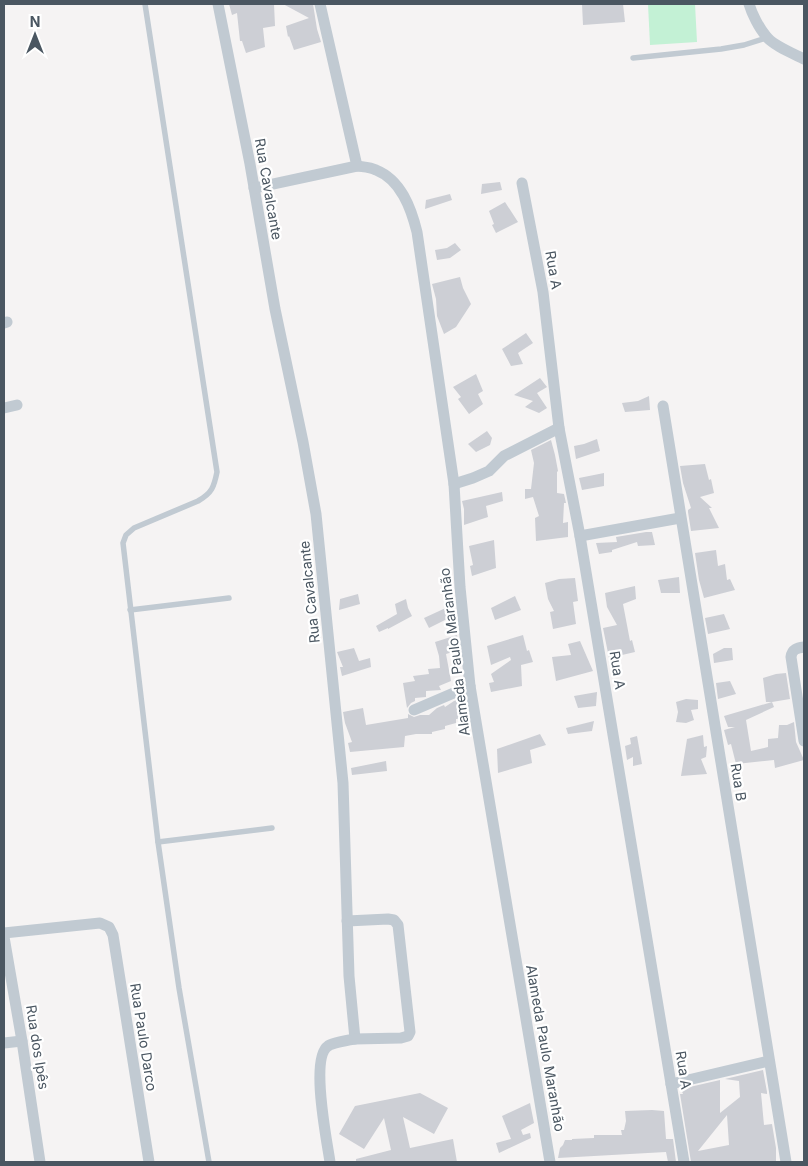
<svg xmlns="http://www.w3.org/2000/svg" width="808" height="1166" viewBox="0 0 808 1166" font-family="Inter,sans-serif">
	<style>
		.pitch { fill: #c3f1d5 }
		.building { fill: #cdcfd5; fill-rule: evenodd }
		.lines { fill: none; stroke-linecap: round; stroke-linejoin: round }
		.lane { stroke: #c1cad2; stroke-width: 5.5 }
		.street { stroke: #c1cad2; stroke-width: 11 }
		.labels { text-anchor: middle; dominant-baseline: central; stroke-width: 4.5; stroke-linejoin: round; paint-order: stroke }
		.street-label { font-size: 14px; fill: #4a5661; stroke: #fff }
	</style>
	<rect width="100%" height="100%" fill="#f5f3f3"/>
	<polygon class="pitch" points="648,4 695,4 697,42 650,45"/>
	<g class="building">
		<polygon points="229,4 274,4 275,26 263,28 265,47 246,53 242,41 240,41 237,13 232,15"/>
		<polygon points="283,4 313,4 317,29 321,42 294,50 289,36 288,37 286,26 309,18"/>
		<polygon points="582,4 623,4 625,22 583,25"/>
		<polygon points="500,182 502,190 481,194 482,184"/>
		<polygon points="450,194 452,200 425,209 426,200"/>
		<polygon points="505,202 518,222 496,233 492,225 494,224 489,211"/>
		<polygon points="455,243 461,250 450,258 437,260 435,250 447,248"/>
		<polygon points="460,277 463,288 471,304 456,327 444,334 437,316 436,299 432,284"/>
		<polygon points="526,333 533,343 518,353 523,364 511,366 502,349"/>
		<polygon points="476,374 483,391 478,394 483,404 469,414 458,399 461,397 453,387"/>
		<polygon points="540,378 547,387 537,393 547,408 539,413 525,407 533,401 514,395"/>
		<polygon points="649,396 650,410 625,412 622,403 638,401"/>
		<polygon points="487,431 492,438 490,445 476,452 468,444"/>
		<polygon points="597,439 600,451 576,459 574,446 584,444"/>
		<polygon points="551,440 555,455 558,471 557,472 557,493 564,494 566,503 564,503 563,523 568,522 568,537 536,541 535,518 539,516 533,497 525,499 525,489 531,489 534,463 531,450"/>
		<polygon points="705,464 709,480 711,479 714,493 700,497 712,508 709,508 719,528 691,531 688,512 688,510 691,508 683,483 680,466"/>
		<polygon points="604,473 604,486 582,490 579,478"/>
		<polygon points="502,492 503,501 486,506 488,517 464,525 464,509 462,501"/>
		<polygon points="646,532 652,532 655,545 638,546 637,542 612,550 612,552 599,554 596,543 617,542 616,537"/>
		<polygon points="494,540 496,568 472,576 470,566 473,565 469,546"/>
		<polygon points="716,550 718,566 725,564 727,580 730,579 735,590 704,598 699,580 695,553"/>
		<polygon points="679,577 680,593 661,593 658,580"/>
		<polygon points="575,578 578,601 573,602 576,624 553,629 550,612 554,611 548,599 545,583 559,579"/>
		<polygon points="635,586 636,599 623,604 630,641 632,640 635,652 609,658 603,628 617,625 607,607 605,593"/>
		<polygon points="358,594 360,604 339,610 340,599"/>
		<polygon points="515,596 521,610 495,620 491,608"/>
		<polygon points="406,599 408,608 412,616 388,629 388,628 379,632 376,626 397,614 395,604"/>
		<polygon points="450,606 453,616 429,628 424,618"/>
		<polygon points="724,614 730,629 708,634 705,618"/>
		<polygon points="457,635 459,650 446,654 451,681 439,686 441,690 426,691 426,697 415,698 415,701 411,703 407,708 403,683 415,681 413,676 429,674 428,669 440,668 439,656 435,642"/>
		<polygon points="523,635 527,651 529,650 533,662 521,665 522,686 491,692 489,683 494,682 491,674 511,660 510,657 491,665 487,646"/>
		<polygon points="580,641 593,671 556,681 552,657 571,655 568,644"/>
		<polygon points="354,648 359,661 370,658 371,667 342,676 340,667 343,667 337,652"/>
		<polygon points="724,648 732,648 733,660 714,663 713,654"/>
		<polygon points="786,673 790,699 772,702 774,707 746,720 751,751 768,747 768,739 778,738 779,725 787,725 794,722 796,742 804,760 775,768 774,760 736,764 731,744 728,745 724,730 735,727 728,727 724,716 772,702 766,702 763,678 776,674"/>
		<polygon points="730,681 736,694 718,699 716,683"/>
		<polygon points="597,692 596,706 578,708 574,696"/>
		<polygon points="461,698 465,703 468,719 456,719 456,723 445,726 445,729 432,732 432,734 416,734 405,736 404,747 350,752 348,743 352,742 345,723 343,712 363,708 366,725 408,718 408,714 414,717 420,715 429,715 437,708 444,705 445,707 454,701"/>
		<polygon points="686,699 698,700 698,709 691,710 694,720 686,723 676,722 678,712 676,702"/>
		<polygon points="594,721 592,731 568,734 566,728"/>
		<polygon points="540,734 546,745 530,750 532,763 498,773 497,749"/>
		<polygon points="703,735 704,747 707,746 706,757 701,759 707,774 681,776 687,739"/>
		<polygon points="637,736 642,764 633,766 633,757 627,760 625,746 631,744 630,738"/>
		<polygon points="386,761 387,771 352,775 351,768"/>
		<path d="M 763,1070 L 767,1092 L 767,1094 L 761,1093 L 764,1125 L 772,1124 L 776,1148 L 776,1162 L 691,1162 L 680,1094 L 683,1094 L 681,1089 L 720,1080 L 720,1113 L 740,1097 L 739,1081 L 725,1079 ZM 727,1115 L 729,1145 L 698,1151 Z"/>
		<polygon points="420,1093 448,1108 434,1134 403,1117 410,1148 453,1139 457,1162 356,1162 356,1159 391,1150 384,1118 364,1149 339,1134 355,1106"/>
		<polygon points="530,1103 534,1123 521,1130 523,1135 530,1133 531,1138 499,1153 496,1143 511,1139 502,1116"/>
		<polygon points="652,1110 664,1111 666,1139 673,1139 676,1162 668,1162 666,1152 558,1158 560,1148 563,1145 565,1140 572,1140 572,1139 594,1138 594,1135 622,1135 621,1130 624,1130 626,1121 625,1111"/>
	</g>
	<g class="lines">
		<g class="lane">
			<path d="M 145,4 L 217,472 C 214,487 212,493 198,501 L 134,528 L 126,535 L 123,543 L 158,842 L 179,988 L 209,1162"/>
			<polyline points="633,58 721,49 744,45 766,38"/>
			<polyline points="130,610 229,598"/>
			<polyline points="158,842 272,828"/>
		</g>
		<g class="street">
			<path d="M 218,4 L 250,164 L 275,309 L 303,442 L 316,514 L 343,783 L 349,976 L 355,1039 C 349,1040 332,1043 328,1046 C 310,1058 327,1141 330,1162"/>
			<polyline points="320,4 357,166"/>
			<path d="M 749,4 C 752,14 759,28 766,36 C 772,45 794,54 804,59"/>
			<polyline points="522,183 543,292 559,428 580,536 684,1162"/>
			<path d="M 254,188 L 357,166 C 363,167 370,167 376,170 C 401,180 411,208 417,232 L 454,484 L 460,587 L 470,686 L 550,1162"/>
			<polyline points="4,323 7,322"/>
			<polyline points="663,406 786,1162"/>
			<polyline points="4,408 17,405"/>
			<polyline points="454,484 473,478 489,471 504,456 559,428"/>
			<polyline points="580,536 680,518"/>
			<path d="M 804,647 C 797,648 792,649 791,657 L 804,741"/>
			<polyline points="414,710 470,686"/>
			<polyline points="347,921 388,919 394,920 398,925 410,1032 408,1036 401,1038 355,1039"/>
			<polyline points="4,933 100,923 109,927 113,935 149,1162"/>
			<polyline points="4,937 22,1041 40,1162"/>
			<polyline points="4,1043 22,1041"/>
			<polyline points="671,1084 769,1061"/>
		</g>
	</g>
	<g class="labels">
		<g class="street-label">
			<text transform="translate(269 189) rotate(80)">Rua Cavalcante</text>
			<text transform="translate(554 270) rotate(80)">Rua A</text>
			<text transform="translate(309 592) rotate(-96)">Rua Cavalcante</text>
			<text transform="translate(454 652) rotate(-97)">Alameda Paulo Maranhão</text>
			<text transform="translate(618 670) rotate(81)">Rua A</text>
			<text transform="translate(739 782) rotate(81)">Rua B</text>
			<text transform="translate(144 1037) rotate(81)">Rua Paulo Darco</text>
			<text transform="translate(38 1047) rotate(81)">Rua dos Ipês</text>
			<text transform="translate(546 1048) rotate(80)">Alameda Paulo Maranhão</text>
			<text transform="translate(684 1070) rotate(81)">Rua A</text>
		</g>
	</g>
	<rect width="808" height="1166" fill="none" stroke="#4a5661" stroke-width="10"/>
	<g transform="translate(35 35)" stroke="#ffffff" stroke-width="4" paint-order="stroke">
	<path d="M0-4L9 19L0 12L-9 19Z" fill="#4a5661"/>
	<text y="-8" font-size="14" font-weight="bold" text-anchor="middle" fill="#4a5661">N</text>
	</g>
</svg>
